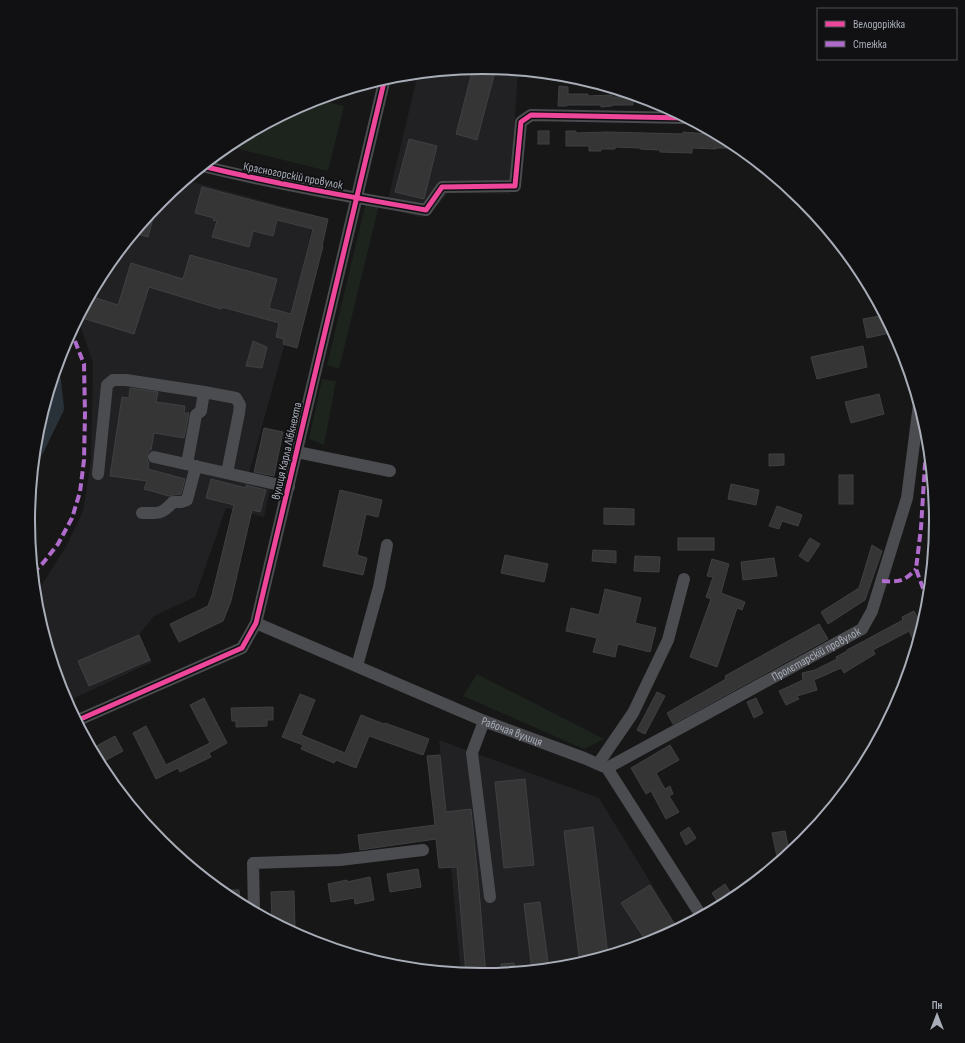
<svg xmlns="http://www.w3.org/2000/svg" width="965" height="1043" viewBox="0 0 965 1043" font-family="'Sofia Sans Condensed',sans-serif">
	<style>
		.built { fill: #212123 }
		.green { fill: #1d241e }
		.water { fill: #2a3239 }
		.lines { fill: none; stroke-linecap: round; stroke-linejoin: round }
		.river { stroke: #2a3239; stroke-width: 18 }
		.building { fill: #353536; stroke: #3f4043 }
		.minor { stroke: #4b4c50; stroke-width: 12 }
		.quiet { stroke: #b06ccc; stroke-width: 4; stroke-dasharray: 8 4; stroke-linecap: butt }
		.cycleway-casing { stroke: #111113; stroke-width: 8 }
		.cycleway { stroke: #ed469a; stroke-width: 5 }
		.labels { text-anchor: middle; dominant-baseline: central; stroke-width: 3.5; stroke-linejoin: round; paint-order: stroke }
		.street-label { font-size: 12px; fill: #a8adb8; stroke: #111113 }
		.rim { fill: none; stroke: #a8adb8; stroke-width: 2 }
	</style>
	<rect width="100%" height="100%" fill="#171717"/>
	<g class="built">
		<polygon points="483,67 518,70 510,194 448,193 428,216 420,217 386,208 418,73"/>
		<polygon points="185,180 315,215 286,339 247,481 271,484 264,517 226,508 195,597 154,616 139,635 152,662 66,702 63,695 37,610 35,592 39,589 66,547 83,511 91,460 93,363 78,319 105,269 161,200"/>
		<polygon points="439,740 599,798 679,929 656,941 571,967 482,976 461,974"/>
	</g>
	<g class="green">
		<polygon points="316,99 344,106 328,171 231,147 232,142 309,102"/>
		<polygon points="366,202 379,205 339,369 327,365"/>
		<polygon points="322,379 336,381 324,445 309,439"/>
		<polygon points="477,674 604,739 584,749 463,696"/>
	</g>
	<polygon class="water" points="47,399 50,413 49,424 40,457 32,476 37,433"/>
	<g class="lines">
		<polyline class="river" points="35,449 55,408 52,381"/>
	</g>
	<g class="building">
		<polygon points="483,67 496,68 477,140 456,134 473,68"/>
		<polygon points="559,86 568,87 568,94 588,94 588,96 612,95 612,97 633,97 633,105 612,105 612,106 601,107 601,105 567,105 567,106 558,106"/>
		<rect x="538" y="131" width="11" height="13"/>
		<polygon points="566,131 576,131 576,133 607,132 683,134 683,132 719,135 735,144 741,148 716,148 716,149 692,148 692,153 660,152 660,150 640,149 640,148 615,147 615,149 601,149 601,151 589,151 589,146 566,146"/>
		<polygon points="409,139 437,146 424,199 395,192"/>
		<polygon points="202,187 281,208 328,219 322,246 323,246 297,348 283,344 284,339 276,337 279,323 222,307 221,309 149,287 134,334 79,317 90,296 118,305 131,263 183,279 190,255 277,279 269,308 291,314 313,229 277,220 273,236 253,231 249,247 212,237 217,221 213,220 214,218 195,213"/>
		<polygon points="156,207 148,237 134,233 142,224"/>
		<polygon points="885,315 894,332 867,338 863,319"/>
		<polygon points="253,341 267,347 262,368 246,366"/>
		<polygon points="863,346 867,367 817,379 811,357"/>
		<polygon points="130,388 158,392 156,402 185,406 184,413 189,413 184,438 154,433 151,450 148,452 147,456 147,460 149,462 148,469 185,479 181,494 173,495 169,496 144,489 147,481 110,476 122,397 129,398"/>
		<polygon points="879,394 884,414 851,423 845,402"/>
		<polygon points="264,428 283,432 274,476 254,472"/>
		<polygon points="769,454 784,454 784,465 769,466"/>
		<rect x="839" y="475" width="14" height="29"/>
		<polygon points="211,479 246,488 246,485 266,490 260,512 252,510 231,601 223,621 179,642 170,624 208,606 212,595 234,505 206,498"/>
		<polygon points="731,484 759,490 756,505 728,499"/>
		<polygon points="340,490 382,500 378,517 366,514 357,555 367,558 363,575 323,566"/>
		<polygon points="777,506 802,515 798,526 782,521 779,529 769,526"/>
		<polygon points="604,508 634,509 634,525 604,524"/>
		<rect x="678" y="538" width="36" height="12"/>
		<polygon points="810,538 820,544 808,562 799,556"/>
		<polygon points="872,545 882,551 865,600 828,624 821,612 859,588"/>
		<polygon points="593,550 616,551 616,563 592,561"/>
		<polygon points="505,555 548,564 544,582 501,573"/>
		<polygon points="635,556 660,557 659,572 634,571"/>
		<polygon points="774,558 777,576 743,580 741,562"/>
		<polygon points="712,559 729,564 721,593 745,602 742,610 737,608 717,667 690,657 711,599 706,597 713,577 707,576"/>
		<polygon points="605,589 641,598 635,623 656,628 650,652 618,644 615,657 593,652 597,638 566,631 571,608 599,615"/>
		<polygon points="914,611 923,628 917,647 909,631 873,650 875,654 852,668 844,673 841,668 814,680 817,690 797,696 799,699 786,705 779,691 803,680 802,673 815,670 837,659 836,657 847,651 847,650 903,620 902,617"/>
		<polygon points="819,624 828,639 673,724 667,713 726,679 725,676"/>
		<polygon points="139,635 150,660 89,686 78,661"/>
		<polygon points="657,692 665,696 645,734 637,730"/>
		<polygon points="300,694 315,700 301,735 345,753 361,715 384,724 385,723 429,739 423,755 369,736 356,768 336,760 334,763 301,749 303,745 282,737"/>
		<polygon points="204,698 227,743 209,753 211,757 180,772 178,768 156,779 133,733 146,726 166,765 210,743 190,705"/>
		<polygon points="756,698 763,713 754,718 747,702"/>
		<polygon points="273,707 273,720 267,720 267,726 236,727 236,721 232,721 231,708"/>
		<polygon points="115,736 123,751 99,764 91,749"/>
		<polygon points="670,745 679,760 656,773 665,789 670,786 673,794 669,796 679,812 666,819 651,791 646,794 631,768"/>
		<polygon points="440,755 446,812 471,809 479,890 486,976 466,974 457,867 439,868 436,839 360,850 358,835 435,825 427,756"/>
		<polygon points="525,779 534,865 504,868 495,782"/>
		<polygon points="593,827 608,956 580,965 564,831"/>
		<polygon points="689,827 696,838 686,845 680,833"/>
		<polygon points="785,831 790,854 783,860 778,861 772,833"/>
		<polygon points="418,869 421,887 390,892 387,874"/>
		<polygon points="370,877 374,900 355,904 354,898 331,902 328,884 347,880 347,882"/>
		<polygon points="725,884 735,900 721,907 712,893"/>
		<polygon points="650,885 678,930 656,941 648,944 621,903"/>
		<polygon points="218,890 239,890 240,904 230,899"/>
		<polygon points="294,891 295,928 285,929 272,922 271,892"/>
		<polygon points="540,902 549,969 532,971 524,904"/>
		<polygon points="514,963 515,973 502,974 501,964"/>
	</g>
	<g class="lines">
		<g class="minor">
			<path d="M 202,166 C 276,184 351,197 426,210 L 442,187 L 515,186 L 521,122 L 531,115 L 687,118"/>
			<polyline points="297,452 390,471"/>
			<polyline points="154,457 289,487"/>
			<polyline points="187,464 196,415 201,411 204,392"/>
			<polyline points="98,474 107,385 113,380 126,380 204,392 236,398 240,405 239,413 227,473"/>
			<path d="M 142,513 C 157,513 162,515 173,502 L 181,502 L 187,500 L 196,466"/>
			<path id="s1" d="M 256,623 L 484,721 L 584,758 L 607,768 L 702,917"/>
			<polyline points="357,666 379,587 387,545"/>
			<polyline points="76,721 242,648 256,623 385,78"/>
			<polyline points="484,721 472,753 490,897"/>
			<polyline points="598,764 633,713 668,640 684,579"/>
			<path id="s2" d="M 607,768 L 862,629 L 872,611 L 907,498 L 919,404"/>
			<polyline points="254,912 253,863 340,860 423,850"/>
		</g>
		<g class="quiet">
			<polyline points="33,573 43,563 58,544 72,518 80,492 84,460 85,414 84,364 71,331"/>
			<path d="M 882,581 C 898,582 904,582 916,569"/>
			<polyline points="929,599 924,591 916,569 921,528 925,464 930,447"/>
		</g>
		<defs>
			<g id="cycleway">
				<path d="M 202,166 C 276,184 351,197 426,210 L 442,187 L 515,186 L 521,122 L 531,115 L 687,118"/>
				<polyline points="76,721 242,648 256,623 385,78"/>
			</g>
		</defs>
		<use href="#cycleway" class="cycleway-casing"/>
		<use href="#cycleway" class="cycleway"/>
	</g>
	<g class="labels">
		<g class="street-label">
			<text transform="translate(293 176) rotate(11)">Красногорскій провулок</text>
			<text transform="translate(287 451) rotate(-77)">вулиця Карла Лібкнехта</text>
			<text stroke="none"><textPath href="#s2" startOffset="238">Пролєтарскій провулок</textPath></text>
			<text stroke="none"><textPath href="#s1" startOffset="278">Рабочая вулиця</textPath></text>
		</g>
	</g>
	<path d="M0 0H965V1043H0ZM35 521a447 447 0 1 1 894 0a447 447 0 1 1-894 0Z" fill="#111113" fill-rule="evenodd"/>
	<path class="rim" d="M35 521a447 447 0 1 1 894 0a447 447 0 1 1-894 0Z"/>
	<rect x="817" y="8" width="140" height="52" fill="#111113" stroke="#4d4f55"/>
	<rect x="825" y="21" width="20" height="6" fill="#ed469a" stroke="#4d4f55"/>
	<text x="853" y="28" font-size="12" fill="#a8adb8">Велодоріжка</text>
	<rect x="825" y="41" width="20" height="6" fill="#b06ccc" stroke="#4d4f55"/>
	<text x="853" y="48" font-size="12" fill="#a8adb8">Стежка</text>
	<g transform="translate(937 1015)" stroke="#111113" stroke-width="3" paint-order="stroke">
	<path d="M0-3L7 15L0 10L-7 15Z" fill="#a8adb8"/>
	<text y="-6" font-size="11" font-weight="bold" text-anchor="middle" fill="#a8adb8">Пн</text>
	</g>
</svg>
